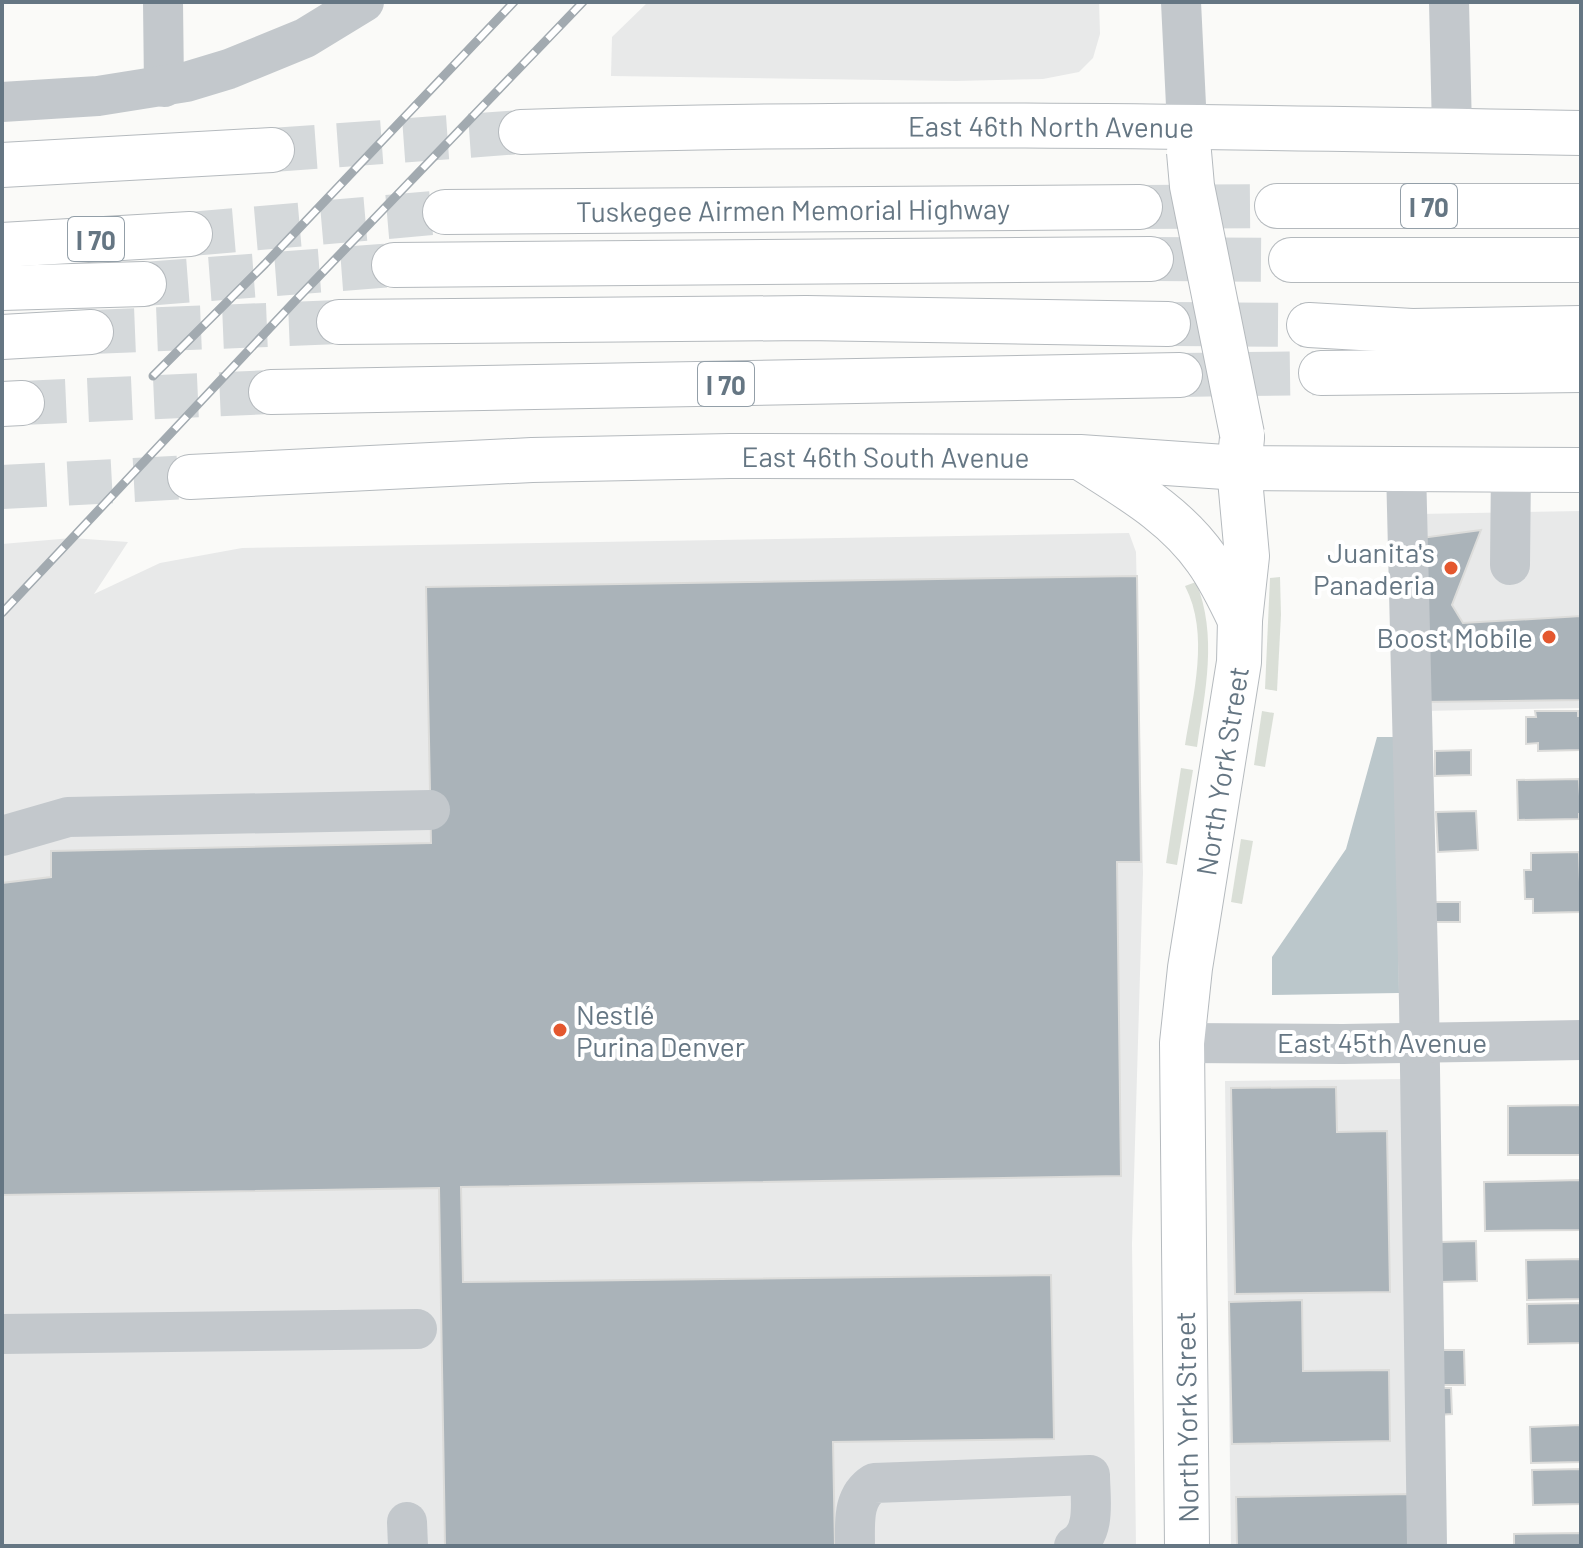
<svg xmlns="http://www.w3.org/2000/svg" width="1583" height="1548" viewBox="0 0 1583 1548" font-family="Barlow,sans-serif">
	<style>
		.built { fill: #e8e9e9 }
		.green { fill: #dadfd7 }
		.water { fill: #bbc7cb }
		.building { fill: #aab3b9; stroke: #dcdcda; stroke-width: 2 }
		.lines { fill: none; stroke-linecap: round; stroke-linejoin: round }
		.major-tunnel { stroke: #d5d9db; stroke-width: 44; stroke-dasharray: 44 22; stroke-linecap: butt }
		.highway-tunnel { stroke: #d5d9db; stroke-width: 44; stroke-dasharray: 44 22; stroke-linecap: butt }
		.major-casing { stroke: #b5babe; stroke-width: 46 }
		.highway-casing { stroke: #b4b9bd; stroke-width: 46 }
		.minor { stroke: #c3c8cc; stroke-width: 40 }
		.major { stroke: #fff; stroke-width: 44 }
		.highway { stroke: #fff; stroke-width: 44 }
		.rail-casing { stroke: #a2aab0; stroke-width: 9 }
		.rail { stroke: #fff; stroke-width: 6; stroke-dasharray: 18; stroke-linecap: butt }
		.major-bridge-casing { stroke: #b5babe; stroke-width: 46; stroke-linecap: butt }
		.major-bridge { stroke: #fff; stroke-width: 44 }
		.poi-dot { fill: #e4572e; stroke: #fff; stroke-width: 3 }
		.labels { text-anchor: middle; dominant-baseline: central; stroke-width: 8; stroke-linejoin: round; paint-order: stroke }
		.shield { fill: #fff; stroke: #939fa8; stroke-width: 2 }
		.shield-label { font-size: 26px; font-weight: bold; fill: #657683 }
		.street-label { font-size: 28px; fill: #657683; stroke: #fff }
		.poi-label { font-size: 28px; fill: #657683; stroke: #fff; text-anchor: end }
	</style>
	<rect width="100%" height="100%" fill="#fafaf8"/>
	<g class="built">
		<polygon points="648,2 1099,2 1100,34 1093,58 1079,72 1043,79 956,81 611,76 612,37"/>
		<polygon points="1581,511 1581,708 1423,711 1419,514"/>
		<polygon points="1129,533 1136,552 1143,873 1132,1244 1136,1546 2,1546 2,544 72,538 128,542 94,594 160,563 242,548"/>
		<polygon points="1407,1079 1414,1546 1231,1546 1225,1081"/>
	</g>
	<g class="green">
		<polygon points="1280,577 1281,615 1277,691 1265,689 1270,578"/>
		<path d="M 1196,582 C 1218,636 1205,692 1197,747 L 1185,745 C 1193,695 1210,634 1185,586 Z"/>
		<polygon points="1262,711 1274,713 1265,767 1254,765"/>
		<polygon points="1181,768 1193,770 1177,865 1166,863"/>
		<polygon points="1241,839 1253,841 1242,904 1231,902"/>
	</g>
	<polygon class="water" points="1377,737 1396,737 1399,993 1272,995 1272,957 1346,849"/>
	<g class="building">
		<polygon points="1481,530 1452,605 1463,623 1581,616 1581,700 1424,702 1421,538"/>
		<polygon points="1137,576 1141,862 1117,862 1121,1176 461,1187 463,1282 1051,1275 1054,1439 833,1442 835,1546 445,1546 439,1188 2,1195 2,883 51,877 51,851 431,843 426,587"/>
		<polygon points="1535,711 1578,711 1578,716 1581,716 1580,750 1538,751 1538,743 1526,744 1526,717 1536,717"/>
		<polygon points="1471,750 1471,775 1435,776 1435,751"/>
		<polygon points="1579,779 1581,814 1579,814 1579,819 1518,820 1517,780"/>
		<polygon points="1476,811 1478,850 1438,852 1436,812"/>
		<polygon points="1579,852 1581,912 1533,913 1533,899 1525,899 1524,870 1531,870 1531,853"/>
		<rect x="1433" y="902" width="27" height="20"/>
		<polygon points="1336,1087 1337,1132 1387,1131 1390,1292 1235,1294 1231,1088"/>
		<polygon points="1581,1105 1581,1155 1508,1155 1508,1106"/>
		<polygon points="1581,1180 1581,1230 1485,1231 1484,1182"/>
		<polygon points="1476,1241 1477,1281 1441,1282 1440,1242"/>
		<polygon points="1581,1259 1581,1299 1527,1300 1526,1260"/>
		<polygon points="1302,1300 1303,1371 1389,1370 1390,1441 1232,1444 1229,1302"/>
		<polygon points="1581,1303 1581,1343 1528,1344 1527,1304"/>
		<polygon points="1435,1350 1464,1350 1465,1385 1436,1385"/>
		<polygon points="1437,1388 1451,1388 1452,1414 1437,1415"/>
		<polygon points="1581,1425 1581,1462 1531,1463 1530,1427"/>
		<polygon points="1581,1469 1581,1504 1533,1505 1532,1470"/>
		<polygon points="1410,1494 1410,1546 1237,1546 1236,1497"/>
		<polygon points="1581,1533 1581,1546 1514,1546 1514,1534"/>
	</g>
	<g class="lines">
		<g class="major-tunnel">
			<polyline points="272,150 521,132"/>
			<polyline points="2,487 190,477"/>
		</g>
		<g class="highway-tunnel">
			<polyline points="1140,207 1277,206"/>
			<polyline points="190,234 445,212"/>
			<polyline points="1151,259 1291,260"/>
			<polyline points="144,284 394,265"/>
			<polyline points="1168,324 1309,325"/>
			<polyline points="91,332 339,322"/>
			<polyline points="1180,375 1321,373"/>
			<polyline points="22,403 271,392"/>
		</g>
		<defs>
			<g id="major">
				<path id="s1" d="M 521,132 C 875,120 1228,127 1581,133"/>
				<polyline points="2,165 272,150"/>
				<path d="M 1083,459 C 1128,488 1176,515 1207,560 C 1220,578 1230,599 1240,620"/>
				<path id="s2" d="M 190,477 L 532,460 L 730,456 L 1080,457 L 1239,468 L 1581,470"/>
				<path id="s3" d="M 1187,1546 L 1182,1043 L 1190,968 L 1239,662 L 1240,620 L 1247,556 L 1239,468 L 1242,438"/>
			</g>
			<g id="highway">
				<polyline points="1277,206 1581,206"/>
				<path id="s4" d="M 445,212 L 1140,207"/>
				<polyline points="2,245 190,234"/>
				<polyline points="1291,260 1581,260"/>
				<polyline points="394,265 1151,259"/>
				<polyline points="2,288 144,284"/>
				<polyline points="339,322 806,318 1168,324"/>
				<polyline points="1309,325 1412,331 1581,328"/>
				<polyline points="2,337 91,332"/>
				<polyline points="1321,373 1581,370"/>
				<polyline points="271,392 1180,375"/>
				<polyline points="2,404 22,403"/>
			</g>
		</defs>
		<use href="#major" class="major-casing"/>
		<use href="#highway" class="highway-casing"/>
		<g class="minor">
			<polyline points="163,2 164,87"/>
			<polyline points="1181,2 1187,126"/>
			<polyline points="1449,2 1452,130"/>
			<polyline points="2,102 98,96 186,82 229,69 305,38 364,2"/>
			<polyline points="1406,468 1419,1001 1427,1546"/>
			<polyline points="1510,565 1511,469"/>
			<polyline points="2,836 68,817 430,810"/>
			<polyline points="1182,1043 1343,1044 1581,1040"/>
			<polyline points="2,1334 417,1329"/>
			<polyline points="407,1522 408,1546"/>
			<path d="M 855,1546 C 855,1522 852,1497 874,1483 L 1090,1475 C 1090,1498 1097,1533 1074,1546"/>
		</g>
		<use href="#major" class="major"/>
		<use href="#highway" class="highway"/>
		<defs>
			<g id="rail">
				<polyline points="153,376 265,264 514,2"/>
				<polyline points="2,613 295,301 583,2"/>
			</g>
		</defs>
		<use href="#rail" class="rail-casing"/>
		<use href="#rail" class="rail"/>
		<defs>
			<polyline id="major-bridge" points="1189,152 1192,186 1242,434"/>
		</defs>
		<use href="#major-bridge" class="major-bridge-casing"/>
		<use href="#major-bridge" class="major-bridge"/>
	</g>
	<g class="poi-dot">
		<circle cx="1451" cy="568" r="8"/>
		<circle cx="1549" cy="637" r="8"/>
		<circle cx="560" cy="1030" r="8"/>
	</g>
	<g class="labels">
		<g class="shield">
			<rect x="1401" y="184" width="56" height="44" rx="6"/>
			<rect x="68" y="217" width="56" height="44" rx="6"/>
			<rect x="698" y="362" width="56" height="44" rx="6"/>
		</g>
		<g class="shield-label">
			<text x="1429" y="206">I 70</text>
			<text x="96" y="239">I 70</text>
			<text x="726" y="384">I 70</text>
		</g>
		<g class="street-label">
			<text stroke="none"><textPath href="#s1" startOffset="530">East 46th North Avenue</textPath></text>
			<text stroke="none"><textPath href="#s4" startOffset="348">Tuskegee Airmen Memorial Highway</textPath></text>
			<text stroke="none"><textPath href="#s2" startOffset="696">East 46th South Avenue</textPath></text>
			<text stroke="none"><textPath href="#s3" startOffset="778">North York Street</textPath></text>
			<text x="1382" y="1042">East 45th Avenue</text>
			<text transform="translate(1186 1417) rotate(-91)">North York Street</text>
		</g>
		<g class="poi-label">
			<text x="1435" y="552">Juanita's<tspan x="1435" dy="32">Panaderia</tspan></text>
			<text x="1533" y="637">Boost Mobile</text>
			<text x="576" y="1014" text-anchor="start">Nestlé<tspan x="576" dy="32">Purina Denver</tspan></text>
		</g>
	</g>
	<rect width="1583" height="1548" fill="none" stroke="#657683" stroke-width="8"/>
</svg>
